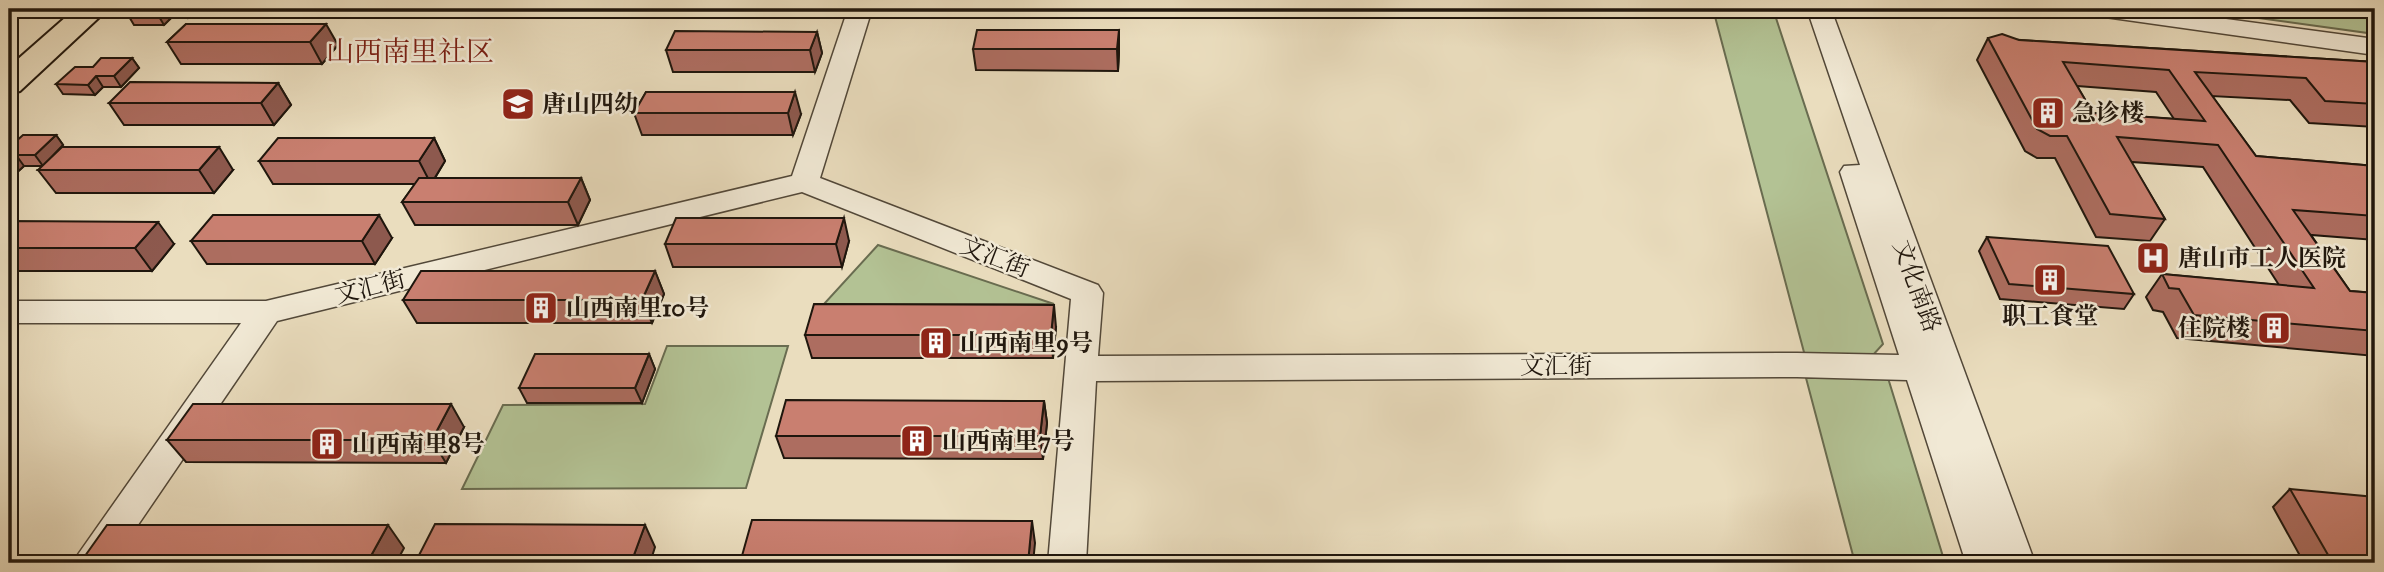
<svg xmlns="http://www.w3.org/2000/svg" width="2384" height="572" viewBox="0 0 2384 572" font-family="'IM FELL Great Primer','Noto Serif SC',serif">
	<style>
		.green { fill: #b3c294; stroke: #696c50; stroke-width: 2 }
		.lines { fill: none; stroke-linecap: round; stroke-linejoin: round }
		.minor-casing { stroke: #524839; stroke-width: 3 }
		.major-casing { stroke: #1f160d; stroke-width: 4 }
		.minor { fill: #f1e9d5; fill-rule: evenodd }
		.major { fill: #eaddbe; fill-rule: evenodd }
		.wall { fill: #ad6d60; stroke: #1f160d; stroke-width: 2; fill-rule: evenodd }
		.shaded-wall { fill: #8d594e; stroke: #1f160d; stroke-width: 2 }
		.building { fill: #c97f70; stroke: #1f160d; stroke-width: 2; fill-rule: evenodd }
		.labels { text-anchor: middle; dominant-baseline: central; stroke-width: 5; stroke-linejoin: round; paint-order: stroke }
		.poi-label { font-size: 24px; font-weight: bold; fill: #1f160d; stroke: #f1e9d5; text-anchor: start }
		.street-label { font-size: 24px; fill: #1f160d; stroke: #f1e9d5 }
		.quarter-label { font-size: 28px; fill: #7a1f14; stroke: #f1e9d5 }
	</style>
	<rect width="100%" height="100%" fill="#eaddbe"/>
	<filter id="stains"><feTurbulence type="fractalNoise" baseFrequency=".00286" numOctaves="4"/><feColorMatrix values="0 0 0 0 .2 0 0 0 0 .09 0 0 0 0 .02 0 0 0 .5 -.17"/></filter>
	<radialGradient id="worn" r=".72"><stop offset=".6" stop-color="#630" stop-opacity="0"/><stop offset="1" stop-color="#630" stop-opacity=".3"/></radialGradient>
	<g class="green">
		<polygon points="1713,9 1773,9 1883,344 1873,355 1805,356"/>
		<polygon points="2192,9 2375,9 2375,34"/>
		<polygon points="878,245 1054,304 824,304"/>
		<polygon points="667,346 788,346 746,488 462,489 503,405 645,404"/>
		<polygon points="1806,378 1888,378 1945,563 1855,563"/>
	</g>
	<g class="lines">
		<defs>
			<g id="minor">
				<polygon points="848,9 872,9 820,178 1098,285 1103,293 1098,356 1797,353 1899,355 1840,172 1844,166 1860,165 1807,9 1831,9 2035,563 1966,563 1907,380 1797,377 1096,381 1086,563 1048,563 1071,299 802,192 277,321 112,563 72,563 241,323 9,323 9,301 266,301 792,176"/>
				<polygon points="2086,9 2151,9 2375,39 2375,55 2098,16 2089,14"/>
			</g>
			<polygon id="major" points="75,9 108,9 20,91 9,94 9,67"/>
		</defs>
		<use href="#minor" class="minor-casing"/>
		<use href="#major" class="major-casing"/>
		<use href="#minor" class="minor"/>
		<use href="#major" class="major"/>
	</g>
	<g class="wall">
		<polygon points="135,9 197,9 188,18 171,18 164,25 134,25 128,15"/>
		<polygon points="231,9 367,9 366,10 232,10"/>
		<polygon points="387,9 523,9 522,11 388,10"/>
		<polygon points="547,9 683,9 682,11 548,10"/>
		<rect x="704" y="9" width="135" height="2"/>
		<polygon points="948,9 1128,9 1128,12 949,12"/>
		<polygon points="186,24 338,45 322,64 181,64 167,42"/>
		<polygon points="1119,30 1119,52 1118,71 976,70 973,49"/>
		<polygon points="817,32 822,53 815,72 673,72 666,50"/>
		<path d="M 1988,38 L 2375,62 L 2375,127 L 2309,123 L 2290,100 L 2212,96 L 2256,156 L 2375,166 L 2375,240 L 2311,235 L 2350,291 L 2375,293 L 2375,356 L 2177,338 L 2163,312 L 2153,310 L 2146,297 L 2162,274 L 2279,285 L 2203,167 L 2131,162 L 2165,219 L 2150,241 L 2096,237 L 2055,158 L 2037,158 L 2025,151 L 1977,60 ZM 2077,86 L 2156,92 L 2174,119 L 2093,113 Z"/>
		<polygon points="132,58 139,68 121,87 103,87 95,95 63,94 56,84 93,67"/>
		<polygon points="278,83 291,105 274,125 124,125 109,103"/>
		<polygon points="646,92 801,114 793,135 642,135 634,113"/>
		<polygon points="56,135 63,145 43,166 24,166 14,175 9,175 9,144"/>
		<polygon points="434,138 445,161 435,178 581,178 590,200 578,225 415,225 402,202 415,184 273,184 259,161"/>
		<polygon points="38,170 233,170 214,193 56,193"/>
		<polygon points="9,221 174,244 152,271 9,271"/>
		<polygon points="1987,237 2134,294 2124,309 2000,299 1979,251"/>
		<polygon points="392,238 375,264 207,264 191,241"/>
		<polygon points="849,241 842,267 673,267 665,244"/>
		<polygon points="655,271 664,294 652,323 417,323 403,300"/>
		<polygon points="1056,327 1053,358 812,358 805,335"/>
		<polygon points="649,354 655,369 642,403 527,403 519,388"/>
		<polygon points="1044,401 1047,423 1043,459 784,458 776,436"/>
		<polygon points="464,427 446,463 186,462 167,440"/>
		<polygon points="2290,489 2375,563 2304,563 2273,507"/>
	</g>
	<g class="shaded-wall">
		<polygon points="165,9 171,18 164,25 158,15"/>
		<polygon points="182,9 197,9 188,18"/>
		<polygon points="326,24 338,45 322,64 310,42"/>
		<polygon points="1119,30 1119,52 1118,71 1117,49"/>
		<polygon points="817,32 822,53 815,72 810,50"/>
		<polygon points="132,58 139,68 121,87 114,76"/>
		<polygon points="96,76 103,87 95,95 88,85"/>
		<polygon points="278,83 291,105 274,125 261,103"/>
		<polygon points="795,92 801,114 793,135 788,113"/>
		<polygon points="56,135 63,145 43,166 35,155"/>
		<polygon points="434,138 445,161 431,184 419,161"/>
		<polygon points="219,147 233,170 214,193 199,170"/>
		<polygon points="16,155 24,166 14,175 9,168 9,162"/>
		<polygon points="581,178 590,200 578,225 568,202"/>
		<polygon points="379,215 392,238 375,264 362,241"/>
		<polygon points="844,218 849,241 842,267 836,244"/>
		<polygon points="158,222 174,244 152,271 135,248"/>
		<polygon points="655,271 664,294 652,323 642,300"/>
		<polygon points="1054,305 1056,327 1053,358 1051,335"/>
		<polygon points="649,354 655,369 642,403 635,388"/>
		<polygon points="1044,401 1047,423 1043,459 1040,436"/>
		<polygon points="451,404 464,427 446,463 432,440"/>
		<polygon points="1032,521 1035,543 1033,563 1028,563"/>
		<polygon points="388,525 404,548 396,563 367,563"/>
		<polygon points="645,525 655,547 650,563 631,563"/>
	</g>
	<g class="building">
		<polygon points="135,9 165,9 158,15 128,15"/>
		<polygon points="186,24 326,24 310,42 167,42"/>
		<polygon points="977,30 1119,30 1117,49 973,49"/>
		<polygon points="675,31 817,32 810,50 666,50"/>
		<path d="M 2002,34 L 2019,40 L 2375,62 L 2375,104 L 2325,101 L 2306,78 L 2195,72 L 2256,156 L 2375,166 L 2375,216 L 2293,210 L 2350,291 L 2375,293 L 2375,331 L 2194,315 L 2179,289 L 2169,288 L 2162,274 L 2314,288 L 2218,145 L 2117,137 L 2165,219 L 2110,214 L 2067,136 L 2050,136 L 2037,129 L 1988,38 ZM 2063,62 L 2169,70 L 2205,121 L 2093,113 Z"/>
		<polygon points="101,58 132,58 114,76 96,76 88,85 56,84 75,67 93,67"/>
		<polygon points="130,82 278,83 261,103 109,103"/>
		<polygon points="646,92 795,92 788,113 634,113"/>
		<polygon points="23,135 56,135 35,155 16,155 9,162 9,144 13,144"/>
		<polygon points="278,138 434,138 419,161 259,161"/>
		<polygon points="62,147 219,147 199,170 38,170"/>
		<polygon points="419,178 581,178 568,202 402,202"/>
		<polygon points="213,215 379,215 362,241 191,241"/>
		<polygon points="676,218 844,218 836,244 665,244"/>
		<polygon points="9,221 158,222 135,248 9,248"/>
		<polygon points="1987,237 2108,246 2134,294 2009,284"/>
		<polygon points="421,271 655,271 642,300 403,300"/>
		<polygon points="814,304 1054,305 1051,335 805,335"/>
		<polygon points="535,354 649,354 635,388 519,388"/>
		<polygon points="786,400 1044,401 1040,436 776,436"/>
		<polygon points="193,404 451,404 432,440 167,440"/>
		<polygon points="2290,489 2375,497 2375,563 2331,560"/>
		<polygon points="752,520 1032,521 1028,563 740,563"/>
		<polygon points="435,524 645,525 631,563 415,563"/>
		<polygon points="107,525 388,525 367,563 80,563"/>
	</g>
	<defs>
		<symbol id="school-square" viewBox="-11 -11 22 22"><rect x="-9" y="-9" width="18" height="18" rx="4" fill="#8f2418" stroke="#f1e9d5"/><path d="M0-5L7-2L0 1L-7-2ZM-4 1L0 2.5L4 1V4Q0 6-4 4Z" fill="#fff"/></symbol>
		<symbol id="building-square" viewBox="-11 -11 22 22"><rect x="-9" y="-9" width="18" height="18" rx="4" fill="#8f2418" stroke="#f1e9d5"/><path d="M-4-6H4V6H1V3H-1V6H-4ZM-2.5-4.3h1.7v1.8h-1.7ZM.8-4.3h1.7v1.8H.8ZM-2.5-1h1.7V.8h-1.7ZM.8-1h1.7V.8H.8Z" fill="#fff"/></symbol>
		<symbol id="hospital-square" viewBox="-11 -11 22 22"><rect x="-9" y="-9" width="18" height="18" rx="4" fill="#8f2418" stroke="#f1e9d5"/><path d="M-5-5h3v3.5h4V-5h3V5h-3V1.5h-4V5h-3Z" fill="#fff"/></symbol>
	</defs>
	<g fill-rule="evenodd">
		<use href="#school-square" x="499" y="85" width="38" height="38"/>
		<use href="#building-square" x="2029" y="94" width="38" height="38"/>
		<use href="#hospital-square" x="2134" y="239" width="38" height="38"/>
		<use href="#building-square" x="2031" y="261" width="38" height="38"/>
		<use href="#building-square" x="522" y="289" width="38" height="38"/>
		<use href="#building-square" x="2255" y="309" width="38" height="38"/>
		<use href="#building-square" x="917" y="324" width="38" height="38"/>
		<use href="#building-square" x="898" y="422" width="38" height="38"/>
		<use href="#building-square" x="308" y="425" width="38" height="38"/>
	</g>
	<g class="labels">
		<g class="poi-label">
			<text x="542" y="104">唐山四幼</text>
			<text x="2072" y="113">急诊楼</text>
			<text x="2178" y="258">唐山市工人医院</text>
			<text x="566" y="308">山西南里10号</text>
			<text x="2050" y="316" text-anchor="middle">职工食堂</text>
			<text x="2250" y="328" text-anchor="end">住院楼</text>
			<text x="960" y="343">山西南里9号</text>
			<text x="942" y="441">山西南里7号</text>
			<text x="352" y="444">山西南里8号</text>
		</g>
		<g class="street-label">
			<text transform="translate(995 257) rotate(21)">文汇街</text>
			<text transform="translate(1917 286) rotate(70)">文化南路</text>
			<text transform="translate(370 287) rotate(-14)">文汇街</text>
			<text x="1556" y="366">文汇街</text>
		</g>
		<g class="quarter-label">
			<text x="410" y="51">山西南里社区</text>
		</g>
	</g>
	<rect width="2384" height="572" fill="none" stroke="#eaddbe" stroke-width="35"/>
	<rect x="10" y="10" width="2363" height="551" fill="none" stroke="#1f160d" stroke-width="3.5"/>
	<rect x="18" y="18" width="2349" height="537" fill="none" stroke="#1f160d" stroke-width="2"/>
	<rect width="100%" height="100%" filter="url(#stains)"/>
	<rect width="100%" height="100%" fill="url(#worn)"/>
</svg>
